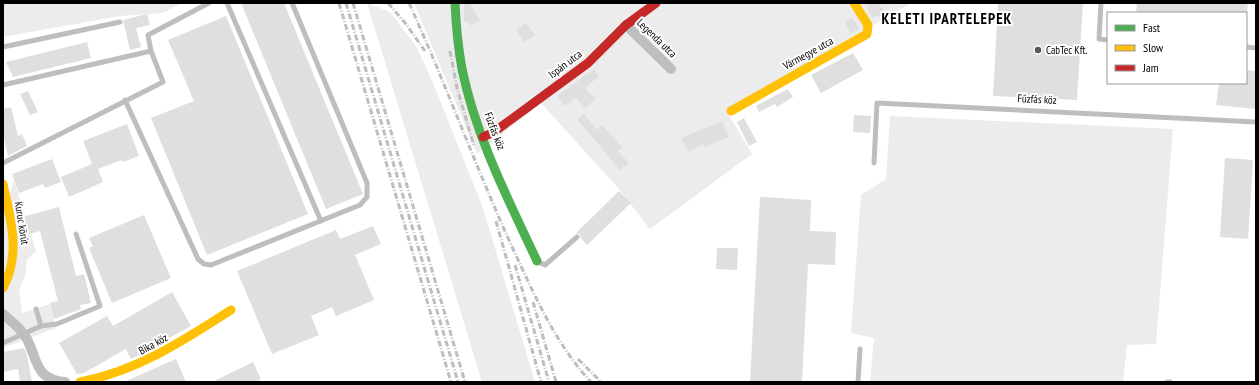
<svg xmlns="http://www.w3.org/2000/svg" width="1259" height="385" viewBox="0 0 1259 385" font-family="'PT Sans Narrow',sans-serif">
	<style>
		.green { fill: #ececec }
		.building { fill: #dfdfdf }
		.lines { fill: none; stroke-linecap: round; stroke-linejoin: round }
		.lane { stroke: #bebebe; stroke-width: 5 }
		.street { stroke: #bebebe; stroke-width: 10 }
		.fast { stroke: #4caf50; stroke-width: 9 }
		.slow { stroke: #ffc107; stroke-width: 9 }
		.jam { stroke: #c62828; stroke-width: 9 }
		.rail { stroke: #bebebe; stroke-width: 3; stroke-dasharray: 6 2 1 2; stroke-linecap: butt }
		.poi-dot { fill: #595959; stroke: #fff; stroke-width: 1.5 }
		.labels { text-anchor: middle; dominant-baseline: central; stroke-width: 4; stroke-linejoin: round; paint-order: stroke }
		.street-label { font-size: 11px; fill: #000; stroke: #fff }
		.poi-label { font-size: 11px; fill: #000; stroke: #fff; text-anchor: start }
		.district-label { font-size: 15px; font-weight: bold; letter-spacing: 1px; fill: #000; stroke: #fff }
	</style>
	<rect width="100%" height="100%" fill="#fff"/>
	<g class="green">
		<polygon points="3,3 182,3 163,13 120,16 3,37"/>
		<polygon points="367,3 390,12 416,46 431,78 483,208 535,382 482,382"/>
		<polygon points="414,3 911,3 726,110 752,154 650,229 618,188 541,103 477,154"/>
		<polygon points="890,116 1173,129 1156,344 1127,345 1123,382 870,382 874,338 851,333 861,195 886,179"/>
		<polygon points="14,180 36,251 27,260 25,276 19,290 22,313 50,304 56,328 3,348 3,213"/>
	</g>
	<g class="building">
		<polygon points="241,3 284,3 363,194 326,209"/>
		<polygon points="466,3 469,3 480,20 471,26 468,21 466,23 464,21 464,5"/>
		<polygon points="871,3 878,3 885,13 879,17 877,15 873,18 866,7"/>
		<polygon points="998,3 1083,3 1077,100 993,96"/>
		<polygon points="1137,3 1248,3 1247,13 1136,13"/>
		<polygon points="147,14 150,25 136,28 141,47 130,50 123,20"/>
		<polygon points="226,16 308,214 207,255 151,118 194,101 168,40"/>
		<polygon points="853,18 859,29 850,34 845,21"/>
		<polygon points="526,23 535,35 524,42 516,30"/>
		<polygon points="87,42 91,58 13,77 6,62"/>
		<polygon points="808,52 810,56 799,63 797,58"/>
		<polygon points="853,53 863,70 821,93 811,75"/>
		<polygon points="594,69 599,76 585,88 595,99 585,108 576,98 565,106 557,96"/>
		<polygon points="1246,70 1255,71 1256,109 1216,105 1219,83 1246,83"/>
		<polygon points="788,89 793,97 777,107 775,104 759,112 756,106"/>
		<polygon points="28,91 38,112 30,115 20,94"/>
		<polygon points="11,107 18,136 22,134 27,146 8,156 3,134 3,109"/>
		<polygon points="584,114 597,130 602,125 622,147 618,151 629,163 620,170 577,119"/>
		<polygon points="854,115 871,116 870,133 853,132"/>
		<polygon points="744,118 757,142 749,146 737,122"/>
		<polygon points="722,121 729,137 704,147 703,144 689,152 681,138"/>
		<polygon points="127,124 139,156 123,162 122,160 98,169 103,182 69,197 61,177 92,164 83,141"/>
		<polygon points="1225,158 1253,160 1248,239 1220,237"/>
		<polygon points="52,159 61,182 45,188 43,184 19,193 12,174"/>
		<polygon points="619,191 631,203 587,245 581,238 580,234 576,233"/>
		<polygon points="760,197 811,200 810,231 836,232 835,265 808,264 802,382 750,381"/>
		<polygon points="59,207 76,276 84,274 91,303 80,305 81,309 54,319 50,303 58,301 40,231 27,235 22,217"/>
		<polygon points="144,215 171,278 112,303 89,248 93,246 89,238"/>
		<polygon points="373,226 381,244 355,255 374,300 336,316 332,307 311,316 319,335 272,354 237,271 336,230 340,239"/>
		<polygon points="717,248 738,248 737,270 716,269"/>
		<polygon points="172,292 191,326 137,356 131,359 126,349 84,373 77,374 59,343 107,316 113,326"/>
		<polygon points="24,348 27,355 32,382 20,382 18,369 3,372 3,352"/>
		<polygon points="176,359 186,382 124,382 144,373"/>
		<polygon points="253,362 261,379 255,382 212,382"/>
	</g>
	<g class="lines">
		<g class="lane">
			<polyline points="227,3 321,221"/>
			<polyline points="1101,3 1099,39 1108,40"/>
			<polyline points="3,47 120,22"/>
			<polyline points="1246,47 1256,48"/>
			<polyline points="3,85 151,51"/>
			<polyline points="125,100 198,259 204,264 211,265 360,205 367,197 367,183 292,3"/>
			<polyline points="3,163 163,82 151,51 148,35 209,3"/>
			<polyline points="874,163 877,103 1256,122"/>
			<polyline points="538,262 545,265 577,237"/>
			<polyline points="36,309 41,326"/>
			<polyline points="3,343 41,326 57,324 100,306 76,234"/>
			<polyline points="858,382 860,349"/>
			<polyline points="1167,382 1170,382"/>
		</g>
		<g class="street">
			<polyline points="626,25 671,69"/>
			<path d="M 3,314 C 11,321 22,329 27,339 C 38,361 35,379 65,382"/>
		</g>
		<path class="fast" d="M 455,3 C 456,25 458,47 462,69 C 476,137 508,199 537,261"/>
		<g class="slow">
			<polyline points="731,111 867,34 868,25 854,3"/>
			<path d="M 3,184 C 11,220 21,254 3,288"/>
			<path d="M 80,382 C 137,371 183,341 231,310"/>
		</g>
		<polyline class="jam" points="483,137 494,132 588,63 626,25 656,3"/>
		<g class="rail">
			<polyline points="339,3 451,382"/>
			<polyline points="346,3 458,382"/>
			<polyline points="353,3 465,382"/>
			<polyline points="388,3 406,24 425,51"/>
			<path d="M 409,3 C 446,84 476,168 513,249 C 535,296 555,343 591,382"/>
			<polyline points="450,51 457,88 474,146"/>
			<polyline points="496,221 541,382"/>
			<polyline points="515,265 549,382"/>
			<polyline points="533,302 556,382"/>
			<polyline points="578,359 601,382"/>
		</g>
	</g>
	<circle class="poi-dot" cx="1038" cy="50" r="4"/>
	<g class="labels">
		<g class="street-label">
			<text transform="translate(657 38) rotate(44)">Legenda utca</text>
			<text transform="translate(808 53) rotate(-29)">Vármegye utca</text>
			<text transform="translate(565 64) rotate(-37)">Ispán utca</text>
			<text transform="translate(1037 99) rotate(3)">Fűzfás köz</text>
			<text transform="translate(495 131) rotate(69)">Fűzfás köz</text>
			<text transform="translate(22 223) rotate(81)">Kuruc körút</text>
			<text transform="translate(153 344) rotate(-29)">Bika köz</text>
		</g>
		<g class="poi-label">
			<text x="1046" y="50">CabTec Kft.</text>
		</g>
		<g class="district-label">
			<text x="947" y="18">KELETI IPARTELEPEK</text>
		</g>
	</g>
	<rect width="1259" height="385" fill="none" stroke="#000000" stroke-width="8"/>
	<rect x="1107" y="12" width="140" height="72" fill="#ffffff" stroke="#999999"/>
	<rect x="1115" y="25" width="20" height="6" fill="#4caf50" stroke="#999999"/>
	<text x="1143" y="32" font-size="12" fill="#000000">Fast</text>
	<rect x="1115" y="45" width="20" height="6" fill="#ffc107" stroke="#999999"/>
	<text x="1143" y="52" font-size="12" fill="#000000">Slow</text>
	<rect x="1115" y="65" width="20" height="6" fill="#c62828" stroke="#999999"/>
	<text x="1143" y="72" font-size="12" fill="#000000">Jam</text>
</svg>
